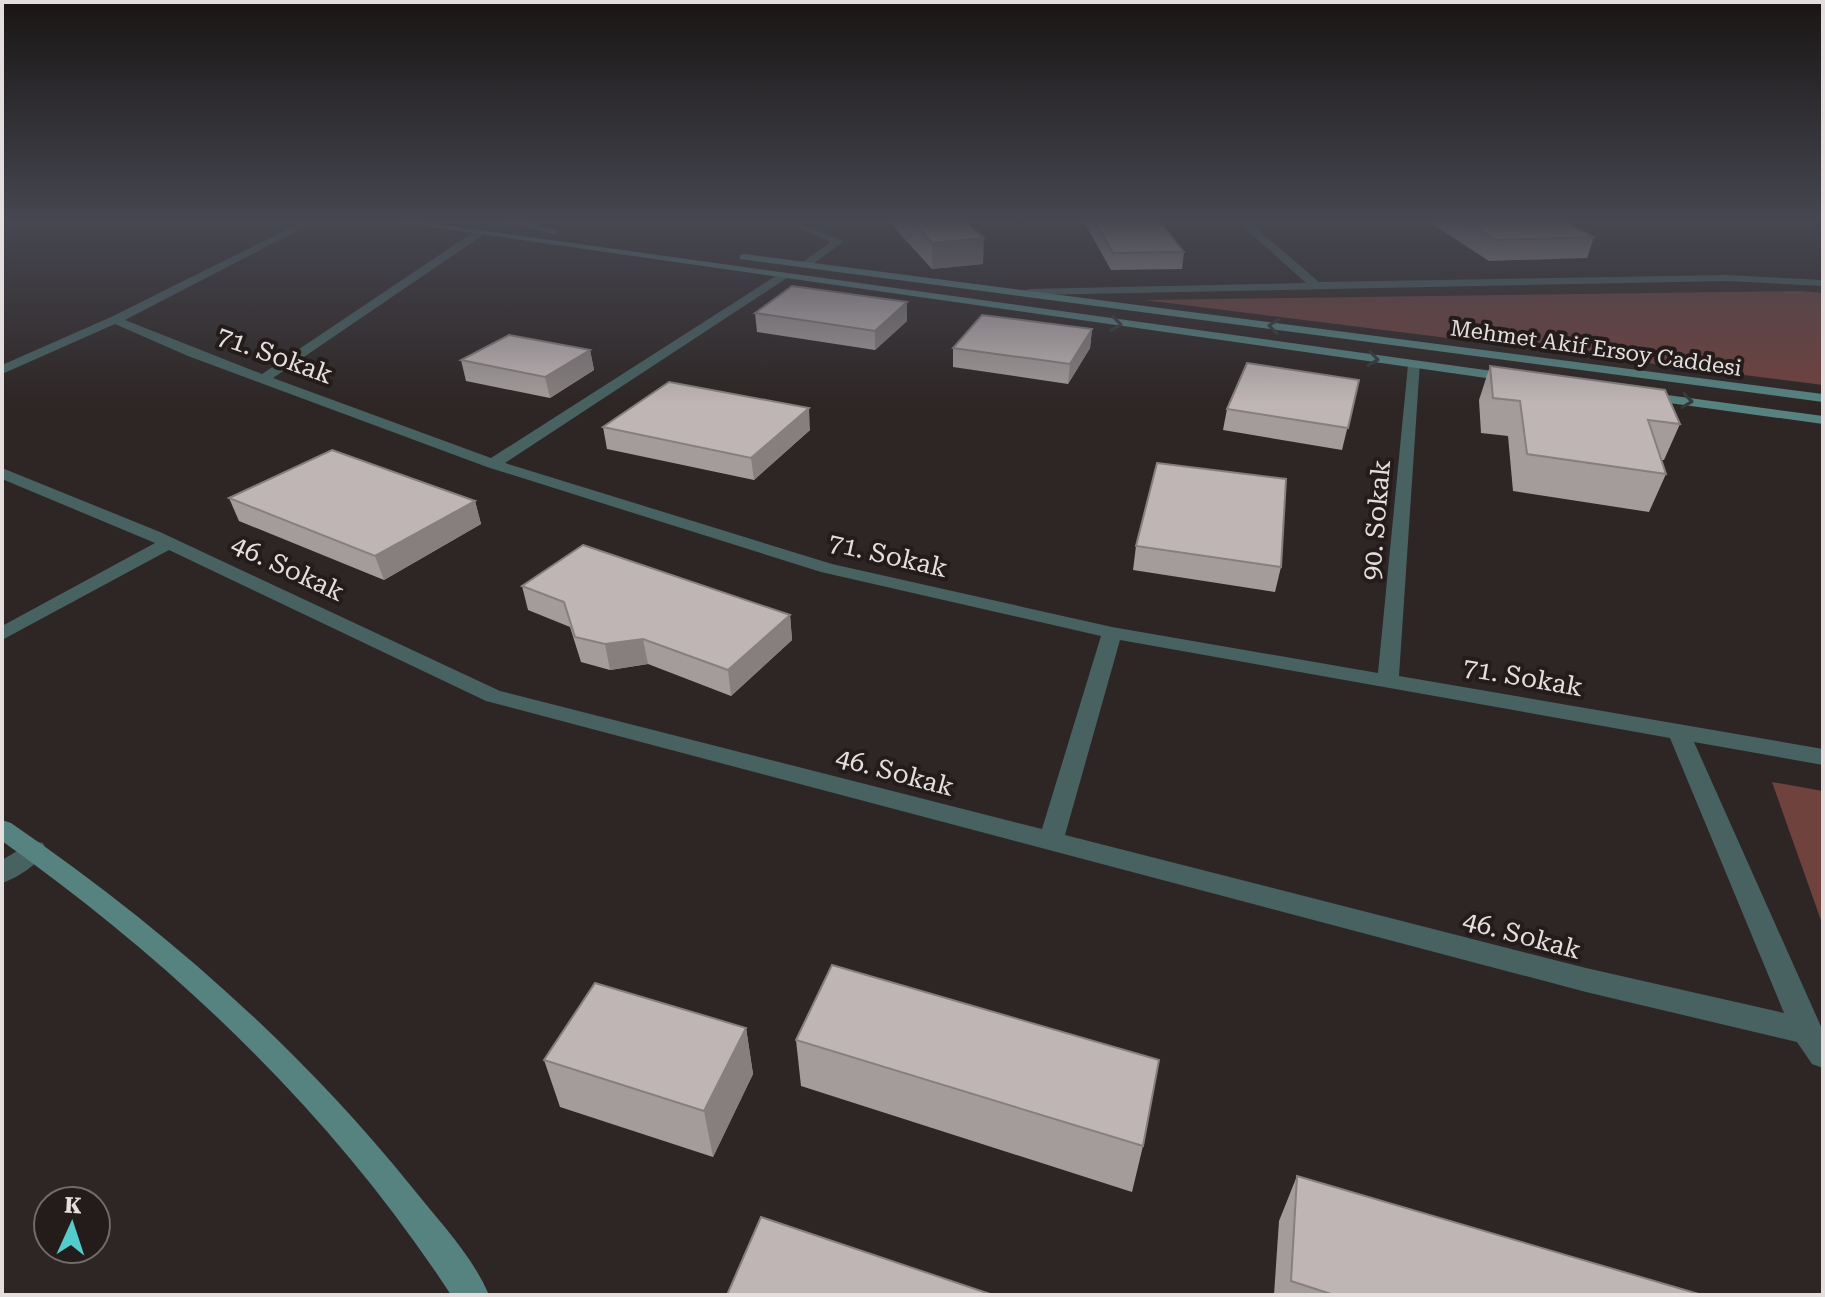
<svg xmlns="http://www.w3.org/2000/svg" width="1825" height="1297" viewBox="0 0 1825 1297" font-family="'Roboto Serif',serif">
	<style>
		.green { fill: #70423e }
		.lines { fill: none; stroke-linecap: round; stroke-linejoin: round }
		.minor { fill: #476261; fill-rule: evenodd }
		.secondary { fill: #568280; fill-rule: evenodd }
		.wall { fill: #a49c9b }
		.shaded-wall { fill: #867f7e }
		.building { fill: #bfb5b4; stroke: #867f7e; stroke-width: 2 }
		.oneway { stroke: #333b39 }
		.labels { text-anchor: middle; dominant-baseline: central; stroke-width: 8; stroke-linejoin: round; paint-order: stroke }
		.far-street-label { font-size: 22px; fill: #e4dfde; stroke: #241c1b }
		.street-label { font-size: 26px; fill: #e4dfde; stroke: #241c1b }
	</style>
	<rect width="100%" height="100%" fill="#2e2625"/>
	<g class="green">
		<polygon points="1801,291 1823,293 1823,385 1145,300"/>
		<polygon points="1772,782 1823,791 1823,926"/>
	</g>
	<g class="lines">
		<g class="minor">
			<path d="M 302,222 L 314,222 L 125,320 L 262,374 L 475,231 L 483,231 L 483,235 L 273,378 L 491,458 L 779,274 L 787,274 L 787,278 L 505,463 L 832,564 L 1112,627 L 1378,673 L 1408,365 L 1420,362 L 1399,676 L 1823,749 L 1823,765 L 1694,742 L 1823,1031 L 1823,1068 L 1812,1064 L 1797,1042 L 1586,992 L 486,701 L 169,550 L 2,640 L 2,626 L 155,543 L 2,479 L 2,468 L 160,532 L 500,691 L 1042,829 L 1101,636 L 821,572 L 487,467 L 188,356 L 115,324 L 2,374 L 2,365 L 111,317 ZM 1120,640 L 1670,738 L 1784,1013 L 1586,968 L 1065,835 Z"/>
			<polygon points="781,222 795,222 844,241 809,267 801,267 801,263 831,242"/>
			<polygon points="1238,222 1249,222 1319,282 1727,275 1823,280 1823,286 1727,281 1029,295 1023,292 1029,289 1306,283"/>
			<path d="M 34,841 L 43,843 L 46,850 C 39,864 17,878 2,883 L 2,860 Z"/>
		</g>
		<g class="secondary">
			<polygon points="396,222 421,222 1514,374 1521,378 1514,382"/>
			<polygon points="503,222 522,222 559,231 554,234"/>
			<polygon points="744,254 1823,394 1823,402 740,259 740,255"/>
			<polygon points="1645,392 1823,416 1823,424 1640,399 1638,396"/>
			<path d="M 2,820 L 11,823 C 161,926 296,1044 411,1186 C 438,1220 472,1255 489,1295 L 451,1295 C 334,1115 176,965 2,841 Z"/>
		</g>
	</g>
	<g class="wall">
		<polygon points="889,222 965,222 983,264 932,269"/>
		<polygon points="1084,222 1160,222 1184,252 1182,269 1111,270"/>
		<polygon points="1429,222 1566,222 1594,237 1587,258 1489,261"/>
		<polygon points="907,302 907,321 875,350 757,332 755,313"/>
		<polygon points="1092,329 1090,348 1068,384 953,367 953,348"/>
		<polygon points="590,350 594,370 550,398 466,381 461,360"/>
		<polygon points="1490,366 1680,424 1664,460 1661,460 1666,474 1649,512 1513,491 1508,436 1481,433 1479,400"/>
		<polygon points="1359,380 1342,450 1223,430 1227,409"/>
		<polygon points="603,427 810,430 754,480 607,449"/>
		<polygon points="229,498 475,501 481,524 384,580 239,521"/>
		<polygon points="1136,546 1281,567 1275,592 1133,570"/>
		<polygon points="522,586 790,615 792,640 731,696 648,664 610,670 581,662 570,627 528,610"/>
		<polygon points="746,1028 753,1074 713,1157 560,1107 544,1060"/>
		<polygon points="796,1040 1143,1146 1132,1192 801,1086"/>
		<polygon points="1297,1176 1702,1295 1274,1295 1279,1221"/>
	</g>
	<g class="shaded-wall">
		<polygon points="984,238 983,264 932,269 932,243"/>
		<polygon points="907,302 907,321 875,350 875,331"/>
		<polygon points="1092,329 1090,348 1068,384 1070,364"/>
		<polygon points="590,350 594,370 550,398 545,377"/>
		<polygon points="809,408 810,430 754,480 751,458"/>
		<polygon points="475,501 481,524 384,580 375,556"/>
		<polygon points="790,615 792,640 731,696 728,670"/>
		<polygon points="643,639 648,664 610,670 605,644"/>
		<polygon points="746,1028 753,1074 713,1157 704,1111"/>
	</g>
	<g class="building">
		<polygon points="912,222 965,222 984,238 932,243"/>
		<polygon points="1095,222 1160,222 1184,252 1113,253"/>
		<polygon points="1467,222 1566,222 1594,237 1496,240"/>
		<polygon points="792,286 907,302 875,331 755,313"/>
		<polygon points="982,315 1092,329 1070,364 953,348"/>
		<polygon points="509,335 590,350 545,377 461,360"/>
		<polygon points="1247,363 1359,380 1348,428 1227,409"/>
		<polygon points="1490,366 1665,390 1680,424 1648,420 1666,474 1527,454 1520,401 1493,398"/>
		<polygon points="669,382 809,408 751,458 603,427"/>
		<polygon points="332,450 475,501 375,556 229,498"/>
		<polygon points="1157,463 1286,479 1281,567 1136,546"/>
		<polygon points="583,545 790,615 728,670 643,639 605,644 575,637 564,602 522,586"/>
		<polygon points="832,965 1159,1060 1143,1146 796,1040"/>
		<polygon points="595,983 746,1028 704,1111 544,1060"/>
		<polygon points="1297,1176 1702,1295 1334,1295 1291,1281"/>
		<polygon points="761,1217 993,1295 727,1295"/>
	</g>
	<defs><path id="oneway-chevron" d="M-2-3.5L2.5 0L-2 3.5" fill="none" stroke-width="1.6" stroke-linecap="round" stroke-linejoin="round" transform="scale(2)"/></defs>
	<g class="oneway">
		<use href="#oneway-chevron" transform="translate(1116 324) rotate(8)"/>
		<use href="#oneway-chevron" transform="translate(1274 326) rotate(-172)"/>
		<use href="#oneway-chevron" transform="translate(1373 359) rotate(8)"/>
		<use href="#oneway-chevron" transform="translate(1687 401) rotate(8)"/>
	</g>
	<linearGradient id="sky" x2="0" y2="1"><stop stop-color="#191514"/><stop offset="0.55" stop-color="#464751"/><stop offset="1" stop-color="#464751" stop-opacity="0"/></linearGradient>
	<rect width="1825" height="403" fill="url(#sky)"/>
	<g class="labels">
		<g class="far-street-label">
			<text transform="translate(1596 348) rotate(8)">Mehmet Akif Ersoy Caddesi</text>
		</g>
		<g class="street-label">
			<text transform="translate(275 355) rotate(20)">71. Sokak</text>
			<text transform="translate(1376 520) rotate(-85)">90. Sokak</text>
			<text transform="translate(888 555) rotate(13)">71. Sokak</text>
			<text transform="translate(288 568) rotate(25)">46. Sokak</text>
			<text transform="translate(1523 677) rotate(10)">71. Sokak</text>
			<text transform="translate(895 772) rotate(15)">46. Sokak</text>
			<text transform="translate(1522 935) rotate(15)">46. Sokak</text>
		</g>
	</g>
	<rect width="1825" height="1297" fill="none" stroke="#e4dfde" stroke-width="8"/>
	<g transform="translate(72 1225) rotate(3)"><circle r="38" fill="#241c1b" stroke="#716a69" stroke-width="2"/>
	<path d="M0-6L14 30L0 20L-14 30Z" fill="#53cdcb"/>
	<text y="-12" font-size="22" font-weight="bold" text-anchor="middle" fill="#e4dfde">K</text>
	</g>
</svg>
